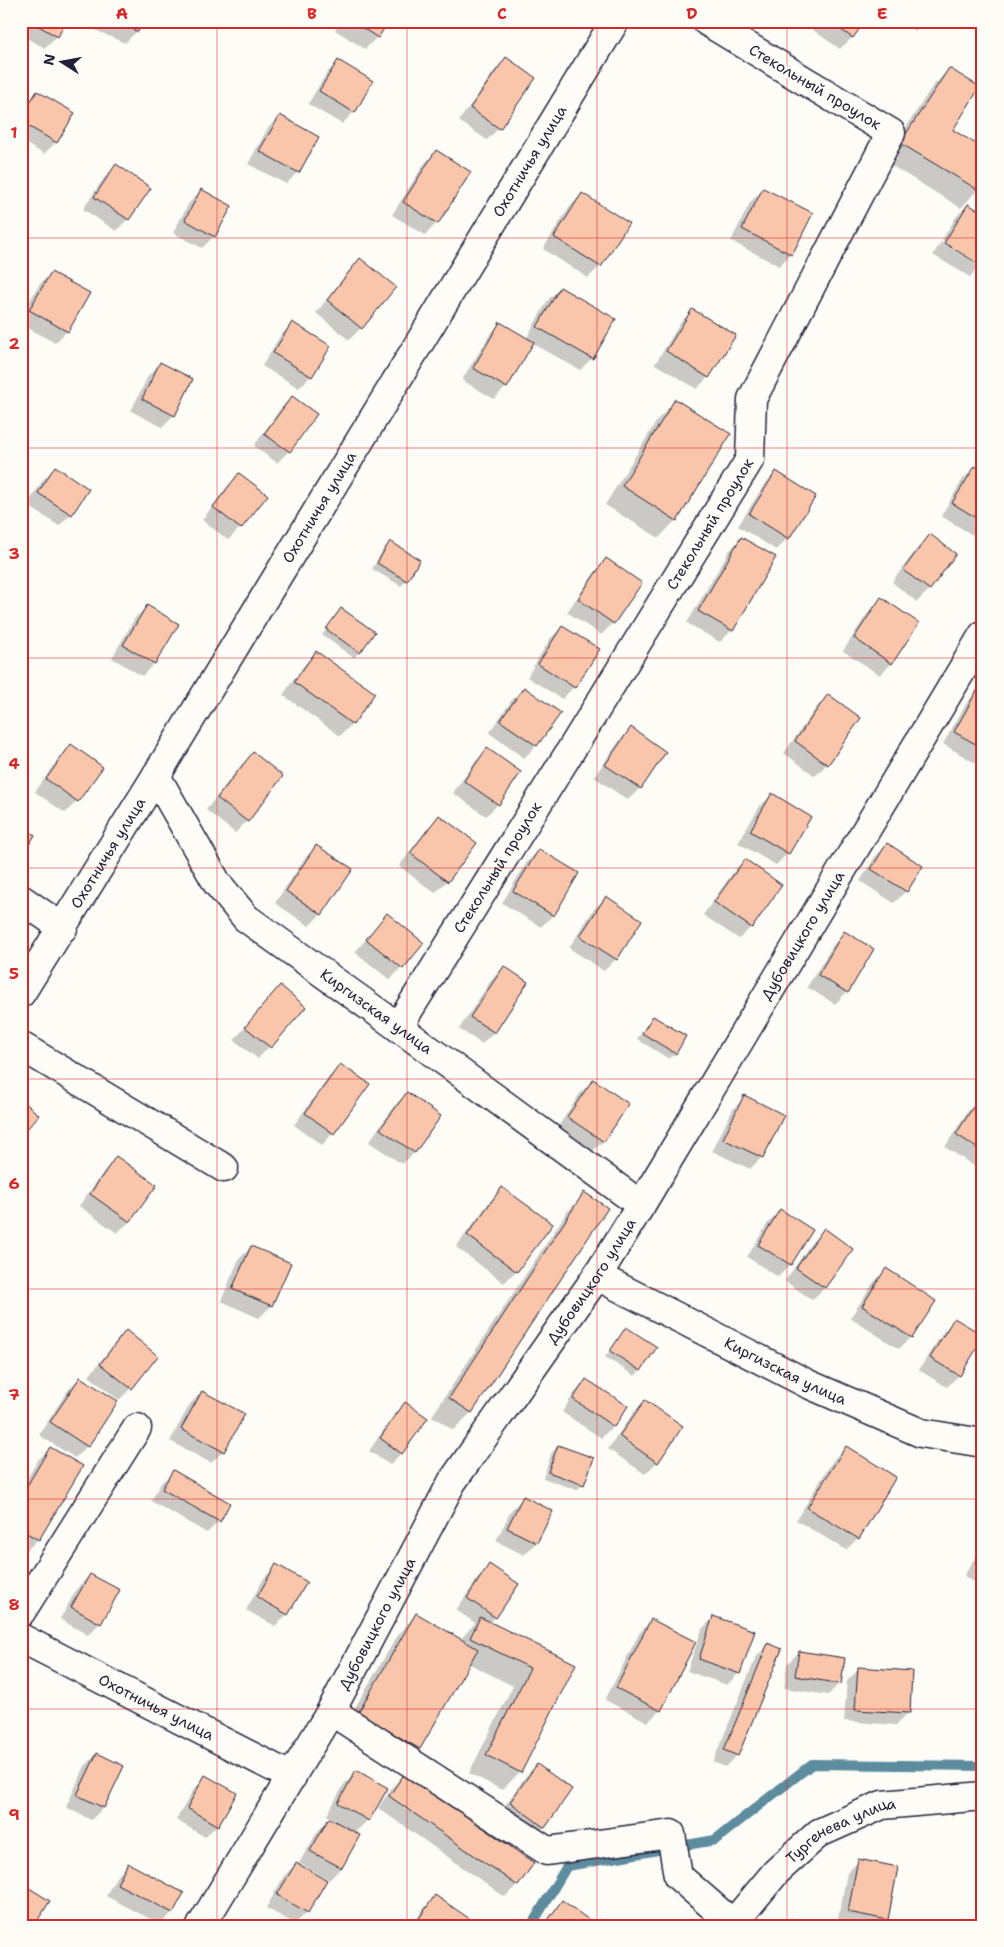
<svg xmlns="http://www.w3.org/2000/svg" width="1004" height="1947" viewBox="0 0 1004 1947" font-family="'Shantell Sans',sans-serif">
	<style>
		.shadow { fill: #0003 }
		.lines { fill: none; stroke-linecap: round; stroke-linejoin: round }
		.stream { stroke: #5d8c9e; stroke-width: 10 }
		.building { fill: #fac6ab; stroke: #22223b }
		.street-casing { stroke: #22223b; stroke-width: 31 }
		.street { stroke: #fdfcf7; stroke-width: 28 }
		.grid { fill: none; stroke: #d62828; stroke-width: 1; stroke-opacity: 0.55 }
		.labels { text-anchor: middle; dominant-baseline: central; stroke-width: 5; stroke-linejoin: round; paint-order: stroke }
		.street-label { font-size: 15px; fill: #22223b; stroke: #fdfcf7 }
		.neatline { fill: none; stroke: #d62828; stroke-width: 2 }
		.grid-label { font-size: 16px; text-anchor: middle; font-weight: bold; fill: #d62828 }
	</style>
	<rect width="100%" height="100%" fill="#fdfcf7"/>
	<filter id="ink" filterUnits="userSpaceOnUse"><feTurbulence type="fractalNoise" baseFrequency=".02" numOctaves="2"/><feDisplacementMap in="SourceGraphic" scale="10" xChannelSelector="R" yChannelSelector="G"/><feConvolveMatrix kernelMatrix="1 2 1 2 8 2 1 2 1" color-interpolation-filters="sRGB"/></filter>
	<g filter="url(#ink)">
		<g class="shadow">
			<polygon points="21,21 65,21 57,36 45,48 21,35"/>
			<polygon points="88,21 141,21 137,31 125,43 86,26"/>
			<polygon points="341,21 387,21 377,37 365,49 335,30"/>
			<polygon points="539,21 553,21 547,27"/>
			<polygon points="815,21 863,21 852,38 840,49 810,28"/>
			<polygon points="901,21 925,21 915,31"/>
			<polygon points="506,59 499,128 487,140 459,121 494,71"/>
			<polygon points="338,62 354,112 342,124 308,104 326,74"/>
			<polygon points="949,69 952,130 983,184 961,208 884,161 932,87"/>
			<polygon points="37,92 56,142 44,154 21,141 21,111"/>
			<polygon points="280,116 317,137 298,172 286,184 248,164 268,128"/>
			<polygon points="436,152 469,173 437,223 425,235 392,215 424,164"/>
			<polygon points="116,166 128,219 116,231 83,209 104,178"/>
			<polygon points="763,190 791,254 779,266 731,241 751,201"/>
			<polygon points="201,191 214,236 202,248 173,233 189,203"/>
			<polygon points="582,194 600,266 588,278 543,249 570,206"/>
			<polygon points="968,205 983,214 983,263 970,277 933,255 941,242 980,266 980,263 942,240 956,217"/>
			<polygon points="360,260 361,328 349,340 316,313 348,272"/>
			<polygon points="51,273 67,331 55,343 21,324 21,317 39,285"/>
			<polygon points="560,288 592,358 580,370 532,343 506,387 494,399 462,380 489,336 500,324 526,339 548,300"/>
			<polygon points="693,310 708,377 697,389 655,364 681,322"/>
			<polygon points="292,324 311,376 299,388 262,366 280,336"/>
			<polygon points="160,364 174,415 162,427 131,411 148,376"/>
			<polygon points="292,397 289,451 277,463 254,446 280,409"/>
			<polygon points="676,401 676,520 659,538 605,505 658,419"/>
			<polygon points="975,467 983,472 983,530 976,537 941,516 963,479"/>
			<polygon points="55,468 71,514 59,526 27,505 43,480"/>
			<polygon points="776,473 788,538 776,550 738,526 764,485"/>
			<polygon points="239,475 240,528 228,540 202,520 227,487"/>
			<polygon points="930,536 955,554 929,590 917,602 892,582 918,547"/>
			<polygon points="741,539 732,630 720,642 687,623 729,551"/>
			<polygon points="390,543 419,560 406,581 401,586 372,569 384,548"/>
			<polygon points="607,560 613,623 601,635 567,612 595,572"/>
			<polygon points="881,599 892,663 880,675 843,651 869,611"/>
			<polygon points="147,606 154,664 142,676 112,658 135,618"/>
			<polygon points="341,610 359,652 354,658 322,635"/>
			<polygon points="562,627 574,687 562,699 527,677 550,639"/>
			<polygon points="316,653 374,694 352,724 340,736 283,695 304,665"/>
			<polygon points="524,688 559,713 536,746 524,758 489,733 512,700"/>
			<polygon points="980,689 983,691 983,758 977,764 943,744 968,701"/>
			<polygon points="828,696 827,764 815,776 784,753 816,708"/>
			<polygon points="631,729 665,752 640,788 628,800 594,777 619,741"/>
			<polygon points="71,746 77,801 65,813 35,792 59,758"/>
			<polygon points="487,750 498,804 486,816 453,793 475,762"/>
			<polygon points="253,754 247,821 235,833 206,810 241,765"/>
			<polygon points="772,795 809,817 788,853 776,865 738,843 760,806"/>
			<polygon points="440,816 475,843 447,881 435,893 399,866 428,828"/>
			<polygon points="887,845 906,891 894,903 860,881 875,857"/>
			<polygon points="317,846 321,914 309,926 275,903 305,858"/>
			<polygon points="539,850 553,915 541,927 502,903 527,862"/>
			<polygon points="745,860 780,885 751,927 739,939 703,915 733,872"/>
			<polygon points="606,898 641,920 616,959 604,971 569,948 594,909"/>
			<polygon points="387,915 422,944 390,980 355,952"/>
			<polygon points="845,933 847,992 835,1004 807,987 833,945"/>
			<polygon points="504,967 494,1032 482,1044 459,1029 492,979"/>
			<polygon points="280,987 304,1007 258,1059 234,1040"/>
			<polygon points="653,1017 675,1053 669,1059 637,1039"/>
			<polygon points="341,1065 333,1133 322,1145 294,1125 329,1077"/>
			<polygon points="593,1081 603,1141 591,1153 556,1130 581,1092"/>
			<polygon points="407,1093 440,1116 414,1153 402,1164 369,1142 395,1105"/>
			<polygon points="745,1097 762,1157 750,1169 712,1151 733,1109"/>
			<polygon points="979,1100 983,1102 983,1162 977,1168 945,1147 967,1112"/>
			<polygon points="117,1158 129,1222 117,1233 79,1206 105,1170"/>
			<polygon points="502,1189 516,1271 504,1283 456,1247 490,1201"/>
			<polygon points="585,1194 606,1208 471,1413 453,1430 432,1416 567,1212"/>
			<polygon points="780,1211 811,1230 790,1265 778,1277 747,1257 768,1223"/>
			<polygon points="824,1230 851,1249 824,1288 812,1300 785,1281 812,1242"/>
			<polygon points="251,1247 289,1264 271,1306 259,1318 221,1301 239,1259"/>
			<polygon points="886,1270 911,1337 899,1349 850,1318 874,1282"/>
			<polygon points="955,1320 959,1375 947,1387 919,1370 943,1332"/>
			<polygon points="626,1328 640,1370 635,1376 605,1357"/>
			<polygon points="126,1332 131,1388 119,1400 89,1376 114,1344"/>
			<polygon points="80,1378 87,1446 75,1458 39,1435 68,1390"/>
			<polygon points="587,1380 613,1426 601,1438 562,1412 575,1392"/>
			<polygon points="202,1392 223,1451 211,1463 170,1441 190,1404"/>
			<polygon points="645,1401 682,1427 657,1462 645,1474 608,1449 633,1413"/>
			<polygon points="406,1403 401,1453 390,1465 369,1451 394,1415"/>
			<polygon points="558,1447 583,1484 577,1490 543,1478 552,1452"/>
			<polygon points="846,1447 895,1477 858,1538 846,1550 796,1520 834,1459"/>
			<polygon points="50,1448 38,1539 26,1551 21,1548 21,1489 38,1460"/>
			<polygon points="173,1472 219,1521 207,1533 151,1501 161,1483"/>
			<polygon points="524,1497 551,1511 536,1543 524,1555 496,1541 512,1509"/>
			<polygon points="983,1544 983,1587 964,1576"/>
			<polygon points="276,1566 287,1614 275,1626 246,1610 264,1578"/>
			<polygon points="489,1566 495,1617 490,1623 574,1665 520,1772 502,1790 469,1773 513,1686 468,1663 419,1748 401,1766 341,1731 399,1633 416,1615 460,1640 475,1623 456,1610 478,1578"/>
			<polygon points="90,1575 100,1623 88,1635 60,1619 78,1587"/>
			<polygon points="714,1617 739,1673 727,1685 687,1671 702,1629"/>
			<polygon points="652,1620 660,1710 648,1722 605,1700 640,1632"/>
			<polygon points="768,1645 737,1755 725,1767 713,1762 756,1657"/>
			<polygon points="799,1652 840,1683 828,1695 784,1688 787,1664"/>
			<polygon points="859,1669 908,1713 896,1725 844,1721 847,1681"/>
			<polygon points="97,1754 123,1767 103,1808 91,1820 66,1807 85,1766"/>
			<polygon points="537,1765 544,1827 532,1839 499,1814 525,1777"/>
			<polygon points="356,1772 368,1820 354,1833 359,1836 341,1868 329,1880 299,1863 318,1831 331,1818 327,1815 344,1784"/>
			<polygon points="405,1774 532,1864 517,1885 505,1897 378,1808 393,1786"/>
			<polygon points="206,1777 217,1825 205,1837 176,1820 194,1789"/>
			<polygon points="859,1861 887,1919 880,1926 848,1926 837,1924 847,1873"/>
			<polygon points="296,1864 307,1912 295,1924 266,1908 284,1876"/>
			<polygon points="128,1865 182,1894 172,1913 160,1924 106,1896 116,1877"/>
			<polygon points="435,1897 478,1926 412,1926 423,1909"/>
			<polygon points="562,1902 595,1926 542,1926"/>
		</g>
		<g class="lines">
			<polyline class="stream" points="531,1926 567,1866 715,1840 812,1764 983,1766"/>
		</g>
		<g class="building">
			<polygon points="30,21 66,21 58,37"/>
			<polygon points="114,21 142,21 138,32"/>
			<polygon points="352,21 389,21 378,38"/>
			<polygon points="828,21 865,21 853,38"/>
			<polygon points="506,57 536,78 500,129 470,108"/>
			<polygon points="338,60 373,81 355,113 319,91"/>
			<polygon points="949,68 980,87 953,130 983,148 983,186 980,191 900,143"/>
			<polygon points="37,91 75,113 57,143 21,122 21,117"/>
			<polygon points="280,115 319,137 299,173 259,151"/>
			<polygon points="436,150 471,172 438,224 403,202"/>
			<polygon points="116,164 151,188 129,220 94,197"/>
			<polygon points="763,188 813,213 792,255 742,229"/>
			<polygon points="201,189 232,206 215,237 185,220"/>
			<polygon points="582,193 629,223 601,267 554,237"/>
			<polygon points="968,204 983,213 982,266 944,243"/>
			<polygon points="360,258 396,287 362,329 327,300"/>
			<polygon points="51,272 90,293 68,332 29,310"/>
			<polygon points="560,287 616,319 593,359 537,327"/>
			<polygon points="692,309 736,335 709,378 666,351"/>
			<polygon points="292,322 331,346 312,377 273,353"/>
			<polygon points="500,322 534,342 507,388 473,368"/>
			<polygon points="160,362 193,379 175,416 142,399"/>
			<polygon points="292,396 317,414 290,452 264,434"/>
			<polygon points="675,399 731,434 677,521 622,486"/>
			<polygon points="55,466 89,489 72,515 38,493"/>
			<polygon points="975,466 983,470 983,522 952,503"/>
			<polygon points="776,471 816,496 789,539 749,514"/>
			<polygon points="239,473 268,495 241,529 213,507"/>
			<polygon points="930,534 956,554 930,590 903,570"/>
			<polygon points="741,537 776,557 733,631 698,611"/>
			<polygon points="390,541 420,560 407,581 377,563"/>
			<polygon points="606,558 642,583 614,624 578,599"/>
			<polygon points="881,597 919,623 892,664 854,638"/>
			<polygon points="147,605 179,624 155,664 123,645"/>
			<polygon points="341,608 375,632 360,653 326,629"/>
			<polygon points="562,626 600,649 575,688 538,664"/>
			<polygon points="316,651 375,693 353,725 294,682"/>
			<polygon points="524,687 561,713 537,746 500,721"/>
			<polygon points="979,687 983,689 983,748 954,732"/>
			<polygon points="828,694 861,718 828,765 795,741"/>
			<polygon points="631,727 666,752 641,789 605,765"/>
			<polygon points="71,744 103,767 78,802 46,779"/>
			<polygon points="487,748 521,772 499,805 464,781"/>
			<polygon points="253,752 283,776 248,822 217,798"/>
			<polygon points="772,793 811,817 789,854 750,831"/>
			<polygon points="439,815 477,843 448,882 410,853"/>
			<polygon points="21,827 35,835 21,858"/>
			<polygon points="887,843 923,866 907,892 871,869"/>
			<polygon points="316,845 353,869 322,915 286,891"/>
			<polygon points="539,849 579,873 554,916 513,891"/>
			<polygon points="745,859 782,885 752,928 714,902"/>
			<polygon points="606,896 642,920 617,960 580,936"/>
			<polygon points="387,913 424,943 403,969 366,939"/>
			<polygon points="844,931 874,949 848,993 818,975"/>
			<polygon points="504,966 528,982 495,1033 470,1017"/>
			<polygon points="280,985 306,1007 271,1048 245,1027"/>
			<polygon points="653,1016 686,1036 676,1054 642,1033"/>
			<polygon points="340,1064 370,1084 334,1134 305,1113"/>
			<polygon points="593,1079 629,1104 604,1142 567,1117"/>
			<polygon points="407,1092 441,1116 415,1153 380,1129"/>
			<polygon points="744,1095 784,1115 763,1158 723,1139"/>
			<polygon points="979,1098 983,1101 983,1152 956,1134"/>
			<polygon points="21,1099 39,1115 21,1136"/>
			<polygon points="116,1156 157,1185 130,1222 90,1194"/>
			<polygon points="502,1187 553,1224 517,1272 467,1235"/>
			<polygon points="584,1192 608,1208 472,1413 449,1398"/>
			<polygon points="780,1209 813,1230 791,1265 758,1245"/>
			<polygon points="824,1228 853,1249 825,1288 796,1268"/>
			<polygon points="251,1246 291,1263 272,1306 232,1289"/>
			<polygon points="886,1268 936,1301 912,1338 862,1306"/>
			<polygon points="954,1318 983,1335 983,1338 960,1376 930,1358"/>
			<polygon points="626,1327 657,1347 641,1371 610,1351"/>
			<polygon points="126,1330 158,1356 132,1389 100,1364"/>
			<polygon points="80,1377 118,1401 88,1447 50,1422"/>
			<polygon points="586,1379 628,1406 614,1427 573,1399"/>
			<polygon points="202,1391 245,1414 224,1452 181,1429"/>
			<polygon points="645,1400 683,1426 658,1463 619,1436"/>
			<polygon points="405,1402 428,1418 402,1454 380,1438"/>
			<polygon points="558,1445 594,1458 584,1485 548,1472"/>
			<polygon points="846,1446 896,1477 859,1539 807,1508"/>
			<polygon points="50,1447 83,1466 39,1540 21,1530 21,1496"/>
			<polygon points="173,1470 230,1503 220,1522 162,1489"/>
			<polygon points="523,1496 553,1511 537,1543 507,1528"/>
			<polygon points="983,1550 983,1568 975,1563"/>
			<polygon points="276,1564 307,1582 288,1615 257,1597"/>
			<polygon points="489,1564 519,1584 496,1618 467,1598"/>
			<polygon points="90,1574 120,1590 101,1624 71,1607"/>
			<polygon points="416,1613 478,1649 420,1749 358,1713"/>
			<polygon points="713,1616 755,1631 740,1674 699,1659"/>
			<polygon points="480,1617 576,1664 521,1773 486,1755 530,1668 470,1638"/>
			<polygon points="651,1619 696,1642 661,1711 616,1688"/>
			<polygon points="768,1643 782,1649 738,1756 724,1750"/>
			<polygon points="799,1651 845,1658 841,1684 795,1676"/>
			<polygon points="858,1667 912,1671 910,1713 855,1710"/>
			<polygon points="97,1753 124,1766 104,1808 77,1795"/>
			<polygon points="537,1764 572,1789 545,1828 510,1802"/>
			<polygon points="356,1770 388,1788 369,1821 338,1803"/>
			<polygon points="405,1773 534,1863 518,1886 389,1796"/>
			<polygon points="205,1775 237,1793 218,1826 187,1808"/>
			<polygon points="329,1818 360,1835 342,1868 310,1851"/>
			<polygon points="858,1859 898,1867 888,1920 848,1912"/>
			<polygon points="128,1863 184,1893 173,1913 117,1884"/>
			<polygon points="296,1863 327,1880 308,1913 277,1895"/>
			<polygon points="21,1883 50,1901 34,1926 21,1926"/>
			<polygon points="435,1895 480,1926 426,1926 418,1920"/>
			<polygon points="562,1900 597,1926 544,1926"/>
		</g>
		<g class="lines">
			<defs>
				<g id="street">
					<path id="s1" d="M 156,776 L 217,883 L 246,918 L 398,1027 L 641,1205"/>
					<polyline points="21,899 63,928"/>
					<path id="s2" d="M 21,993 L 156,776 L 615,21"/>
					<path id="s3" d="M 398,1027 L 571,750 L 750,459 L 752,399 L 891,133 L 706,21"/>
					<polyline points="21,1046 224,1168"/>
					<path id="s4" d="M 597,1276 L 808,1384 L 921,1433 L 983,1443"/>
					<polyline points="21,1612 137,1428"/>
					<path id="s5" d="M 21,1638 L 292,1777"/>
					<polyline points="331,1711 547,1851 671,1834 678,1876 732,1923"/>
					<path id="s6" d="M 201,1926 L 331,1711 L 452,1482 L 597,1276 L 641,1205 L 983,635"/>
					<path id="s7" d="M 731,1926 L 776,1872 L 819,1833 L 882,1805 L 983,1796"/>
				</g>
			</defs>
			<use href="#street" class="street-casing"/>
			<use href="#street" class="street"/>
		</g>
	</g>
	<path class="grid" d="M 217,21 L 217,1926M 407,21 L 407,1926M 597,21 L 597,1926M 787,21 L 787,1926M 21,238 L 983,238M 21,448 L 983,448M 21,658 L 983,658M 21,868 L 983,868M 21,1079 L 983,1079M 21,1289 L 983,1289M 21,1499 L 983,1499M 21,1709 L 983,1709"/>
	<g class="labels">
		<g class="street-label">
			<text transform="translate(815 87) rotate(31)">Стекольный проулок</text>
			<text stroke="none"><textPath href="#s2" startOffset="975">Охотничья улица</textPath></text>
			<text stroke="none"><textPath href="#s2" startOffset="570">Охотничья улица</textPath></text>
			<text stroke="none"><textPath href="#s3" startOffset="592">Стекольный проулок</textPath></text>
			<text stroke="none"><textPath href="#s2" startOffset="165">Охотничья улица</textPath></text>
			<text stroke="none"><textPath href="#s3" startOffset="188">Стекольный проулок</textPath></text>
			<text stroke="none"><textPath href="#s6" startOffset="1160">Дубовицкого улица</textPath></text>
			<text stroke="none"><textPath href="#s1" startOffset="329">Киргизская улица</textPath></text>
			<text stroke="none"><textPath href="#s6" startOffset="755">Дубовицкого улица</textPath></text>
			<text stroke="none"><textPath href="#s4" startOffset="211">Киргизская улица</textPath></text>
			<text stroke="none"><textPath href="#s6" startOffset="350">Дубовицкого улица</textPath></text>
			<text stroke="none"><textPath href="#s5" startOffset="152">Охотничья улица</textPath></text>
			<text stroke="none"><textPath href="#s7" startOffset="149">Тургенева улица</textPath></text>
		</g>
	</g>
	<rect width="1004" height="1947" fill="none" stroke="#fdfcf7" stroke-width="55"/>
	<g transform="translate(62 62) rotate(281)" stroke="#fdfcf7" stroke-width="4" paint-order="stroke">
	<path d="M0-4L9 19L0 12L-9 19Z" fill="#22223b"/>
	<text y="-8" font-size="14" font-weight="bold" text-anchor="middle" fill="#22223b">N</text>
	</g>
	<rect x="28" y="28" width="948" height="1892" class="neatline"/>
	<g class="grid-label">
		<text x="122" y="19">A</text>
		<text x="312" y="19">B</text>
		<text x="502" y="19">C</text>
		<text x="692" y="19">D</text>
		<text x="882" y="19">E</text>
		<text x="14" y="138">1</text>
		<text x="14" y="349">2</text>
		<text x="14" y="559">3</text>
		<text x="14" y="769">4</text>
		<text x="14" y="979">5</text>
		<text x="14" y="1189">6</text>
		<text x="14" y="1400">7</text>
		<text x="14" y="1610">8</text>
		<text x="14" y="1820">9</text>
	</g>
</svg>
